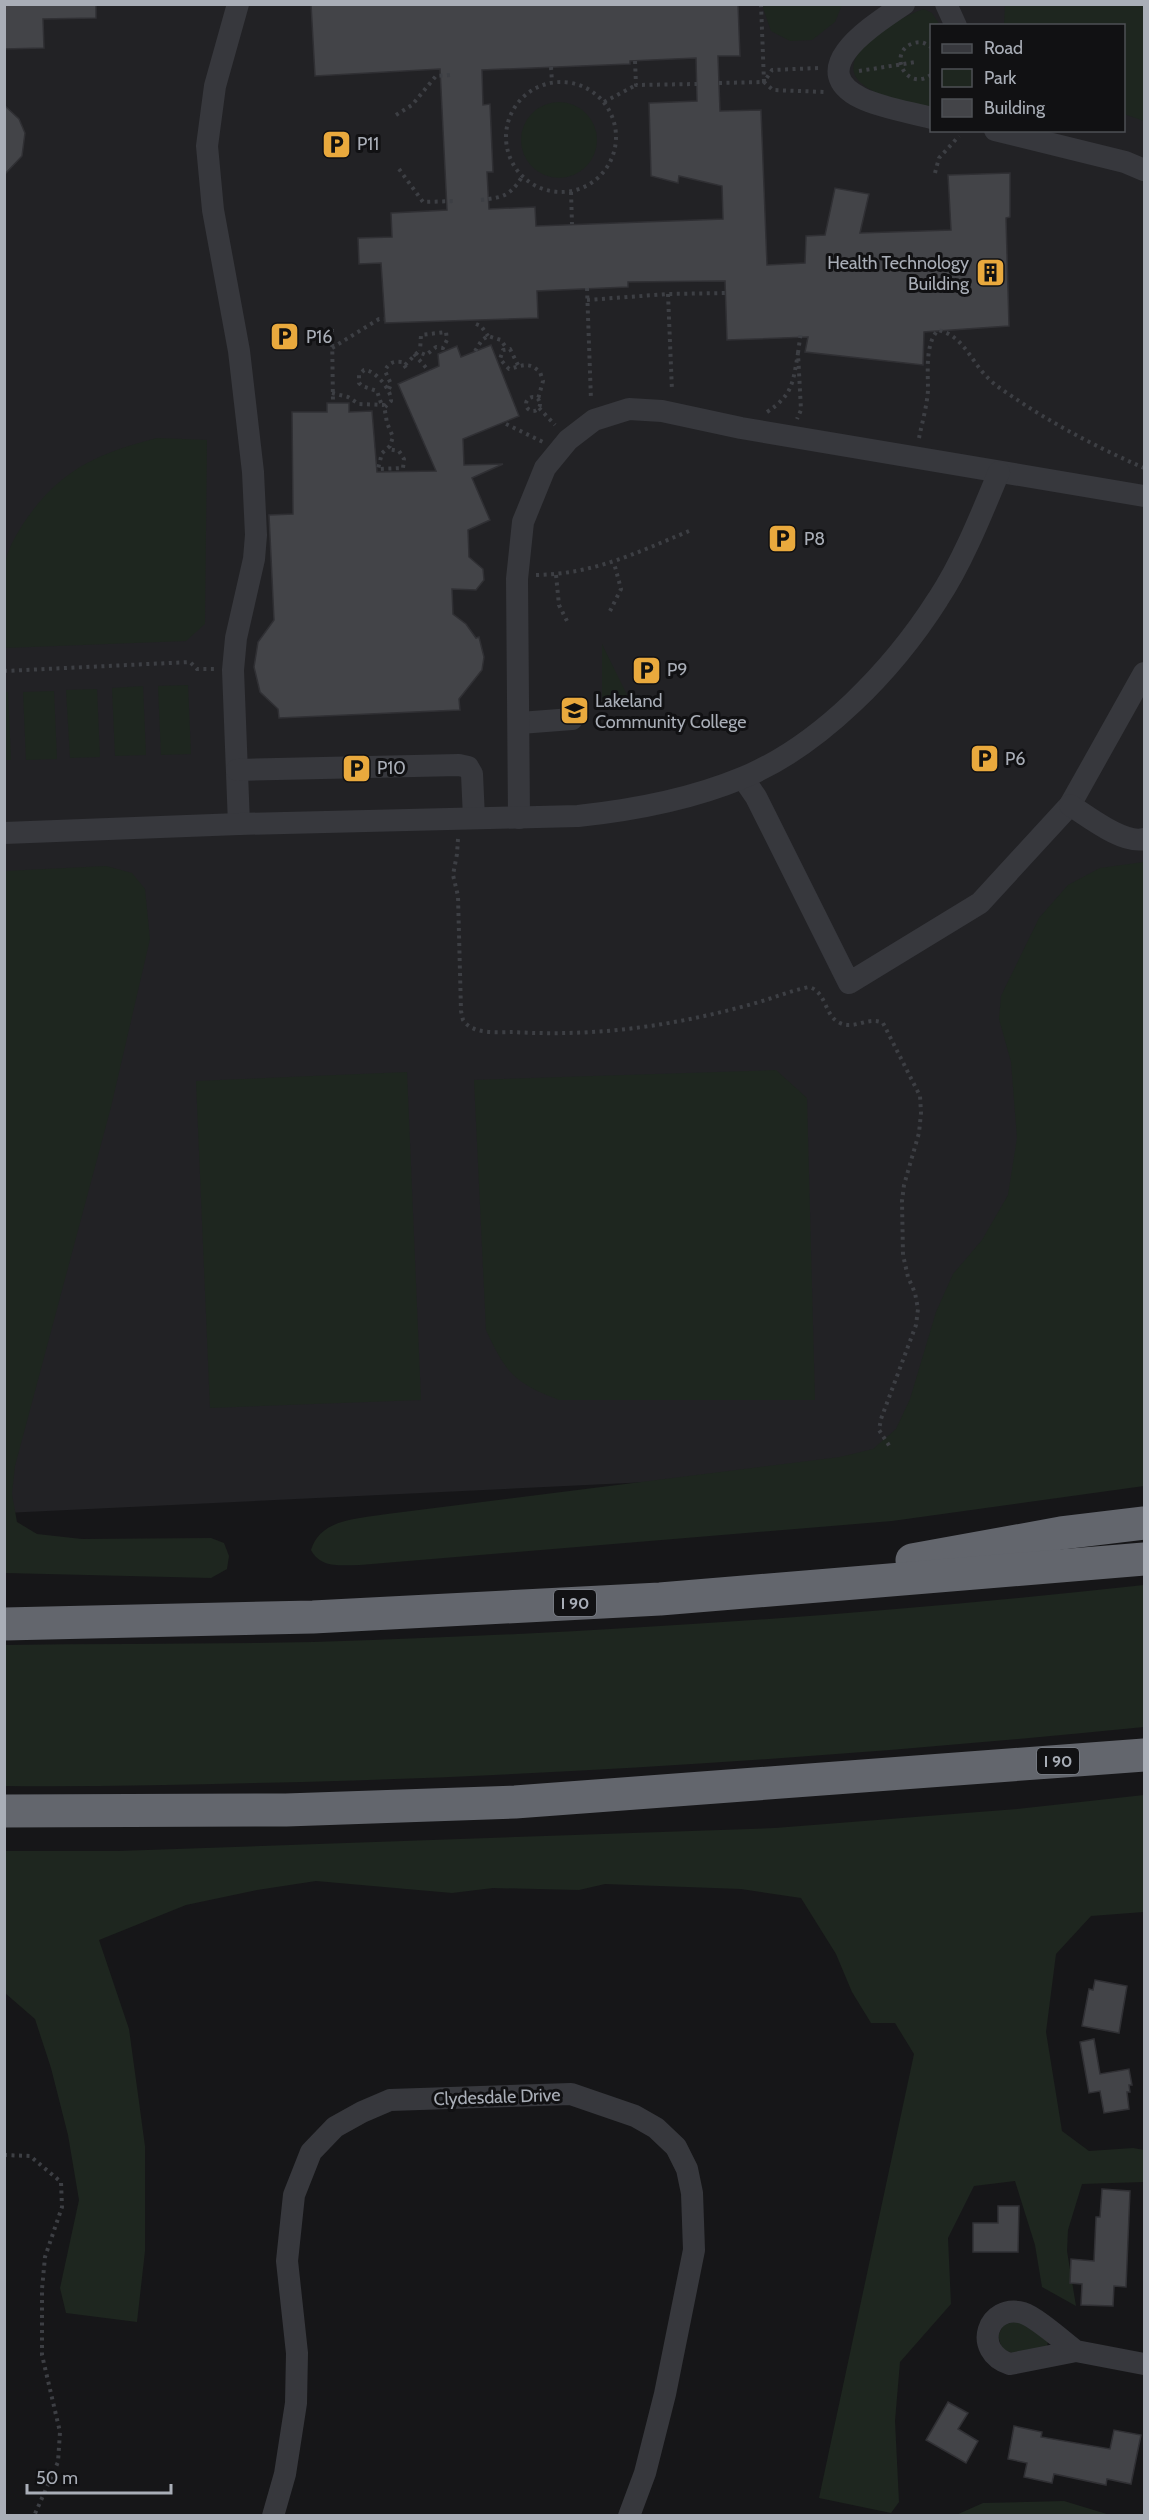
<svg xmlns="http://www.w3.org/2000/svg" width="1149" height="2520" viewBox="0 0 1149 2520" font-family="Cabin,sans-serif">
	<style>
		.built { fill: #222225; fill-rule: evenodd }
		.green { fill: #1e261f }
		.building { fill: #434448; stroke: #303034; stroke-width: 1.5; fill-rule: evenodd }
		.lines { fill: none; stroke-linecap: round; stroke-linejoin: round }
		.path { stroke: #3d3f44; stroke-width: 4; stroke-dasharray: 3 4.5; stroke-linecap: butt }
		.minor { stroke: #37383d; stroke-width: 22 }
		.highway { stroke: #63666d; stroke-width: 33 }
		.labels { text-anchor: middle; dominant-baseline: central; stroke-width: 6; stroke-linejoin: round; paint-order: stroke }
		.shield { fill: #111113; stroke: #7b7f86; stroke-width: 1.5 }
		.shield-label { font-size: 16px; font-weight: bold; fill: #a9aeb7 }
		.poi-label { font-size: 18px; fill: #a9aeb7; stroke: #111113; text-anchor: start }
		.street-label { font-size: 18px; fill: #a9aeb7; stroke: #111113 }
	</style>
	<rect width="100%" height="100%" fill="#161618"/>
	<path class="built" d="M 4,5 L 1144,5 L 1144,1291 L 940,1468 L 5,1513 ZM 932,26 L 1124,26 L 1124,130 L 932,130 Z"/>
	<g class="green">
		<polygon points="762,5 762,4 842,5 835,22 812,40 790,41 771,31"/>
		<polygon points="1005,5 1144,5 1144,121 1124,114 1124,26 1004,25"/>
		<path d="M 924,9 L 932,13 L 940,25 L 932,26 L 931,107 C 910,102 878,98 861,83 C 830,55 903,15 924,9 Z"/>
		<circle cx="559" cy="140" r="38"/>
		<path d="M 157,438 L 207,440 L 205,624 L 186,641 L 5,648 C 4,621 1,592 5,565 C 7,550 15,537 23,524 C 59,470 96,454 157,438 Z"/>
		<polygon points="602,644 630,701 602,709"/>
		<polygon points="188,685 191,754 161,755 158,686"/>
		<polygon points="143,686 146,755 115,756 112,688"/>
		<polygon points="97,689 100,757 70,758 66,690"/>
		<polygon points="54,691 57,759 26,760 23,692"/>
		<polygon points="4,692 8,692 11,760 5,760"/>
		<path d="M 1144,862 L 1144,1486 L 892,1521 L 360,1565 C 342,1565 321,1569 311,1550 C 321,1518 358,1519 387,1514 L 840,1457 L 873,1449 L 896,1429 L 910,1399 L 936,1312 L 953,1274 L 982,1240 L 1008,1195 L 1017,1138 L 1011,1062 L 999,1019 L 1001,996 L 1039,918 L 1068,885 L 1100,868 Z"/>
		<polygon points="106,866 132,873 145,889 150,939 111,1107 15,1466 12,1494 17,1522 37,1534 82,1539 211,1538 224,1543 229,1556 227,1569 211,1578 5,1573 5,871"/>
		<path d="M 776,1070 L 807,1098 L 815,1400 L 559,1400 C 514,1383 506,1373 486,1330 L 474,1080 Z"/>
		<polygon points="407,1072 421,1400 210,1408 196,1081"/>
		<path d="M 1144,1585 L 1144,1727 C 865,1755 584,1774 303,1782 C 203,1784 104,1787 5,1786 L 5,1645 C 127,1643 250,1645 372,1640 C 630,1631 888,1613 1144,1585 Z"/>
		<polygon points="1144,1795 1144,1912 1091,1916 1056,1954 1046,2032 1062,2131 1089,2151 1133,2148 1144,2150 1144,2182 1082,2184 1068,2230 1067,2251 1076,2306 1042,2287 1035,2245 1015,2181 974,2186 948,2238 951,2304 900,2362 895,2421 899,2502 891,2513 819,2498 914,2054 895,2023 871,2023 852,1992 836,1954 801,1898 741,1889 605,1884 579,1890 493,1888 452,1893 316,1881 257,1890 186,1905 99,1940 129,2029 145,2146 145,2251 137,2322 66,2313 60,2288 79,2200 68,2135 51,2068 35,2019 5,1993 5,1851 118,1851 775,1828 1017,1809"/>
		<polygon points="1021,2320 1048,2341 1047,2347 1017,2355 1002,2349 998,2336 1003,2325"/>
		<polygon points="1064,2501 1110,2515 956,2515 983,2503"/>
	</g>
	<g class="building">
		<polygon points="4,4 96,4 96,18 43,19 44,48 4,49"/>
		<path d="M 311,4 L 738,4 L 740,56 L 718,56 L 720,111 L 761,110 L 767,265 L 805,263 L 806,236 L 825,235 L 835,188 L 869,194 L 860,233 L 951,230 L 948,175 L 1010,173 L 1010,217 L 1006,218 L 1009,326 L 924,332 L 923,365 L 805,352 L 808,337 L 727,340 L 725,281 L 628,282 L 628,287 L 537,291 L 538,318 L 385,323 L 381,263 L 359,264 L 358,238 L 392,237 L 391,213 L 447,210 L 440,69 L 315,76 ZM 696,58 L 697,101 L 649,103 L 651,176 L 678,183 L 679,176 L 722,186 L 723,219 L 536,226 L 535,207 L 489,209 L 487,172 L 493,172 L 490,104 L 483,105 L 482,70 L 630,64 L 630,61 Z"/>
		<polygon points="4,105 19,119 25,133 22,156 4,175"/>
		<polygon points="491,345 519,416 463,439 464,465 503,464 472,478 490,520 468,530 469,557 483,569 484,580 476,590 452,589 453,614 466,624 476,638 479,637 484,657 482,670 459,699 460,710 279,718 278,709 260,692 254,667 258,642 274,620 269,515 293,514 292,412 327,412 327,403 349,403 349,412 372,411 377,472 436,471 398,384 439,366 438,354 457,346 461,357"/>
		<polygon points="1095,1980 1127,1986 1119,2033 1082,2026 1089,1989 1093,1990"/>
		<polygon points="1094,2039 1100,2074 1129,2069 1132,2085 1129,2085 1130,2092 1127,2092 1129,2109 1104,2113 1100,2091 1089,2093 1080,2042"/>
		<polygon points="1102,2189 1130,2191 1126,2287 1114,2286 1113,2306 1081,2305 1082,2284 1070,2283 1071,2259 1094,2261 1096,2217 1100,2217"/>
		<polygon points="998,2206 1019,2206 1018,2252 973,2252 973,2223 998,2223"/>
		<polygon points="948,2402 968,2413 958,2429 978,2441 966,2463 926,2440"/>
		<polygon points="1014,2426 1042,2432 1041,2437 1110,2449 1114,2430 1141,2435 1131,2484 1107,2479 1106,2485 1054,2474 1052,2483 1024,2477 1027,2463 1008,2459"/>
	</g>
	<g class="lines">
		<g class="path">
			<path d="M 932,48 C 926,43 921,41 914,43 C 886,51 906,94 932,74"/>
			<polyline points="635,61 636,85 697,84"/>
			<polyline points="551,67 552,82"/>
			<polyline points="818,68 772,70 764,82 773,90 825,92"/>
			<polyline points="859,71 916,62"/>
			<circle cx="561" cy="137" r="55"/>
			<polyline points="719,83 764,82 761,4"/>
			<polyline points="604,102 636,85"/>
			<polyline points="396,115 412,105 436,76 452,75"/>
			<polyline points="399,169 423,202 456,201"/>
			<polyline points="935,173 939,158 959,136"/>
			<polyline points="571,192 572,224"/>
			<path d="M 481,200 C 503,197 509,197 522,177"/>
			<polyline points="587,288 591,400"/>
			<polyline points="668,294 672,391"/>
			<polyline points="587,300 668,294 725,293"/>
			<polyline points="476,324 481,326 488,336"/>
			<polyline points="332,329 333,403"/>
			<polyline points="332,348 379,319 384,319"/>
			<polyline points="475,351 482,340 488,336 501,340 507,349"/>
			<polyline points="798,353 801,331"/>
			<polyline points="414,354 429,371"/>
			<polyline points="405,365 418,352 426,355 436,347 443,348 447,340 446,332 421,335 420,351"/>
			<path d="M 518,365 L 510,349 L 503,350 L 500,359 L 509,369 C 522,366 528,361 540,372 L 543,381 L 538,399"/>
			<path d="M 389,389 L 391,384 L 385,371 C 388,363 393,361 402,362 L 408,371"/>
			<polyline points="332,393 348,397 359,404 384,405 387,423 393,437 390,446 382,453 378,469 403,468 404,459 399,451 388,449"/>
			<circle cx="533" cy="404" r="7"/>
			<path d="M 381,403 L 377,391 L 362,386 L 359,383 L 359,375 L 364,370 C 374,369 392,390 391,401 L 385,407"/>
			<polyline points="539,408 555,425"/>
			<path d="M 767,412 C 793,395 793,382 798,353 L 801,410 L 797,419"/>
			<polyline points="506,424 543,442"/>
			<path d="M 919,438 C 922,423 927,406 928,390 C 928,372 925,344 938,330 C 964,336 971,362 989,379 C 998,388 1009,394 1019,401 C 1058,427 1101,449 1144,468"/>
			<path d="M 536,575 C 594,574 636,553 689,531"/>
			<polyline points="556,575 559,605 569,625"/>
			<polyline points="610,611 621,589 614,563"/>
			<polyline points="4,671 190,662 197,669 214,669"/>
			<path d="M 458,839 L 457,854 L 453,875 L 458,896 L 461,1011 L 463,1020 C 473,1035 497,1032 513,1032 C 595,1037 674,1026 752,1004 C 771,999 789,991 809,987 C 827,992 824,1016 840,1023 C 855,1030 868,1016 883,1023 L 920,1096 L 921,1113 L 919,1133 L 904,1185 L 902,1201 L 903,1255 L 908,1277 L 915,1293 L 918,1309 L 916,1325 L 881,1419 L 879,1430 L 890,1447"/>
			<polyline points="4,2155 30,2156 61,2182 62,2207 45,2257 42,2289 42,2355 60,2432 58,2462 34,2516"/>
		</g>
		<g class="minor">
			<polyline points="238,4 215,86 207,146 213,210 239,351 253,472 256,535 254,559 236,638 233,670 239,824"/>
			<path d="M 904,4 C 877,23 801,68 861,98 C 882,108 909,112 932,118"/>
			<polyline points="946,4 956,26"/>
			<polyline points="995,130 1125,162 1144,170"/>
			<polyline points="520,723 572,719"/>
			<polyline points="237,770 459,765 468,767 472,774 474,818"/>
			<polyline points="743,778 756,797 849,983 980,903 1070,805 1144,673"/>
			<path d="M 1070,805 C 1089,817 1123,844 1144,839"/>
			<polyline points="519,818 517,579 523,522 545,468 568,440 594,420 629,409 662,411 741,428 1144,496"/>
			<path d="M 4,833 L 239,824 L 578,816 C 634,810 689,800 742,778 C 820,746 893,670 938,599 C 962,563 982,513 999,472"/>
			<path d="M 1076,2351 C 1064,2342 1036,2317 1023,2313 C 988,2303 971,2351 1010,2364 L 1076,2351 L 1144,2364"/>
			<polyline points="273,2516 285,2474 296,2403 297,2353 287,2261 294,2195 311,2152 335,2127 362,2112 390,2100 571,2094 635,2116 656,2128 676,2147 687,2169 692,2193 694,2250 665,2394 645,2473 629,2516"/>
		</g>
		<g class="highway">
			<polyline points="912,1560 1061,1533 1144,1523"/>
			<polyline points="4,1624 313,1617 660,1599 1144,1559"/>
			<polyline points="4,1811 286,1810 515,1802 1144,1755"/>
		</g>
	</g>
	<defs>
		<symbol id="parking-square" viewBox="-11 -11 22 22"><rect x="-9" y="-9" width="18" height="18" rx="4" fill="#e9a93d" stroke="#111113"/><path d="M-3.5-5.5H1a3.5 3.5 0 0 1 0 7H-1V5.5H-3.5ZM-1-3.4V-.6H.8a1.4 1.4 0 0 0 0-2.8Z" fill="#111"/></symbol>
		<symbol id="building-square" viewBox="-11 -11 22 22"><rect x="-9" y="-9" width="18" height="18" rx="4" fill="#e9a93d" stroke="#111113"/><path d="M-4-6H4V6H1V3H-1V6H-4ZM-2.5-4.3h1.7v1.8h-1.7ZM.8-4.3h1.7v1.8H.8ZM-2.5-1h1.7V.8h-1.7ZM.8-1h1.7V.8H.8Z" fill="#111"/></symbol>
		<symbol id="university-square" viewBox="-11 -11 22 22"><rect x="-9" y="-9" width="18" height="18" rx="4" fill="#e9a93d" stroke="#111113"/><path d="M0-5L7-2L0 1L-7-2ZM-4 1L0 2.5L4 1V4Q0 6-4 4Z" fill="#111"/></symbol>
	</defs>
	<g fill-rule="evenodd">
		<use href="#parking-square" x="320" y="128" width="33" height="33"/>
		<use href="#building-square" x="974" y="256" width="33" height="33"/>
		<use href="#parking-square" x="268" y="320" width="33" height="33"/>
		<use href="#parking-square" x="766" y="522" width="33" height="33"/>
		<use href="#parking-square" x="630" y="654" width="33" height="33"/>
		<use href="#university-square" x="558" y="694" width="33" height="33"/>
		<use href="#parking-square" x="968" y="742" width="33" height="33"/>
		<use href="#parking-square" x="340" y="752" width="33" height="33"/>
	</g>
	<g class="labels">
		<g class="shield">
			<rect x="554" y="1590" width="42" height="26" rx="4.5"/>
			<rect x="1037" y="1748" width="42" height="26" rx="4.5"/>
		</g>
		<g class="shield-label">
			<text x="575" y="1603">I 90</text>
			<text x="1058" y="1761">I 90</text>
		</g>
		<g class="poi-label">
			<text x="357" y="144">P11</text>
			<text x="969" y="263" text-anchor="end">Health Technology<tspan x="969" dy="21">Building</tspan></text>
			<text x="306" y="337">P16</text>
			<text x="804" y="539">P8</text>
			<text x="667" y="670">P9</text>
			<text x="595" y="701">Lakeland<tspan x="595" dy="21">Community College</tspan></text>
			<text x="1005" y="759">P6</text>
			<text x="377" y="768">P10</text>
		</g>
		<g class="street-label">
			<text transform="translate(497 2097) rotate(-2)">Clydesdale Drive</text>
		</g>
	</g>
	<rect width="1149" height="2520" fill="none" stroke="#a9aeb7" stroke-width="12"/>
	<rect x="930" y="24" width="195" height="108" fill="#111113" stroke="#4e5055" stroke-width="1.5"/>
	<rect x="942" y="44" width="30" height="9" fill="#37383d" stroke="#4e5055" stroke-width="1.5"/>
	<text x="984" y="54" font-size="18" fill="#a9aeb7">Road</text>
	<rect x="942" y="69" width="30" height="18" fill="#1e261f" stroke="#4e5055" stroke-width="1.5"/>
	<text x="984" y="84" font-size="18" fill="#a9aeb7">Park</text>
	<rect x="942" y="99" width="30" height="18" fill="#434448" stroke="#4e5055" stroke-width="1.5"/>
	<text x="984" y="114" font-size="18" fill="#a9aeb7">Building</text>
	<path d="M27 2484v9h144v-9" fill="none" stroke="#a9aeb7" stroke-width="3"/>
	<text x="36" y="2484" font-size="18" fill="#a9aeb7" stroke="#111113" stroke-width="4.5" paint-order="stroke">50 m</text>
</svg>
